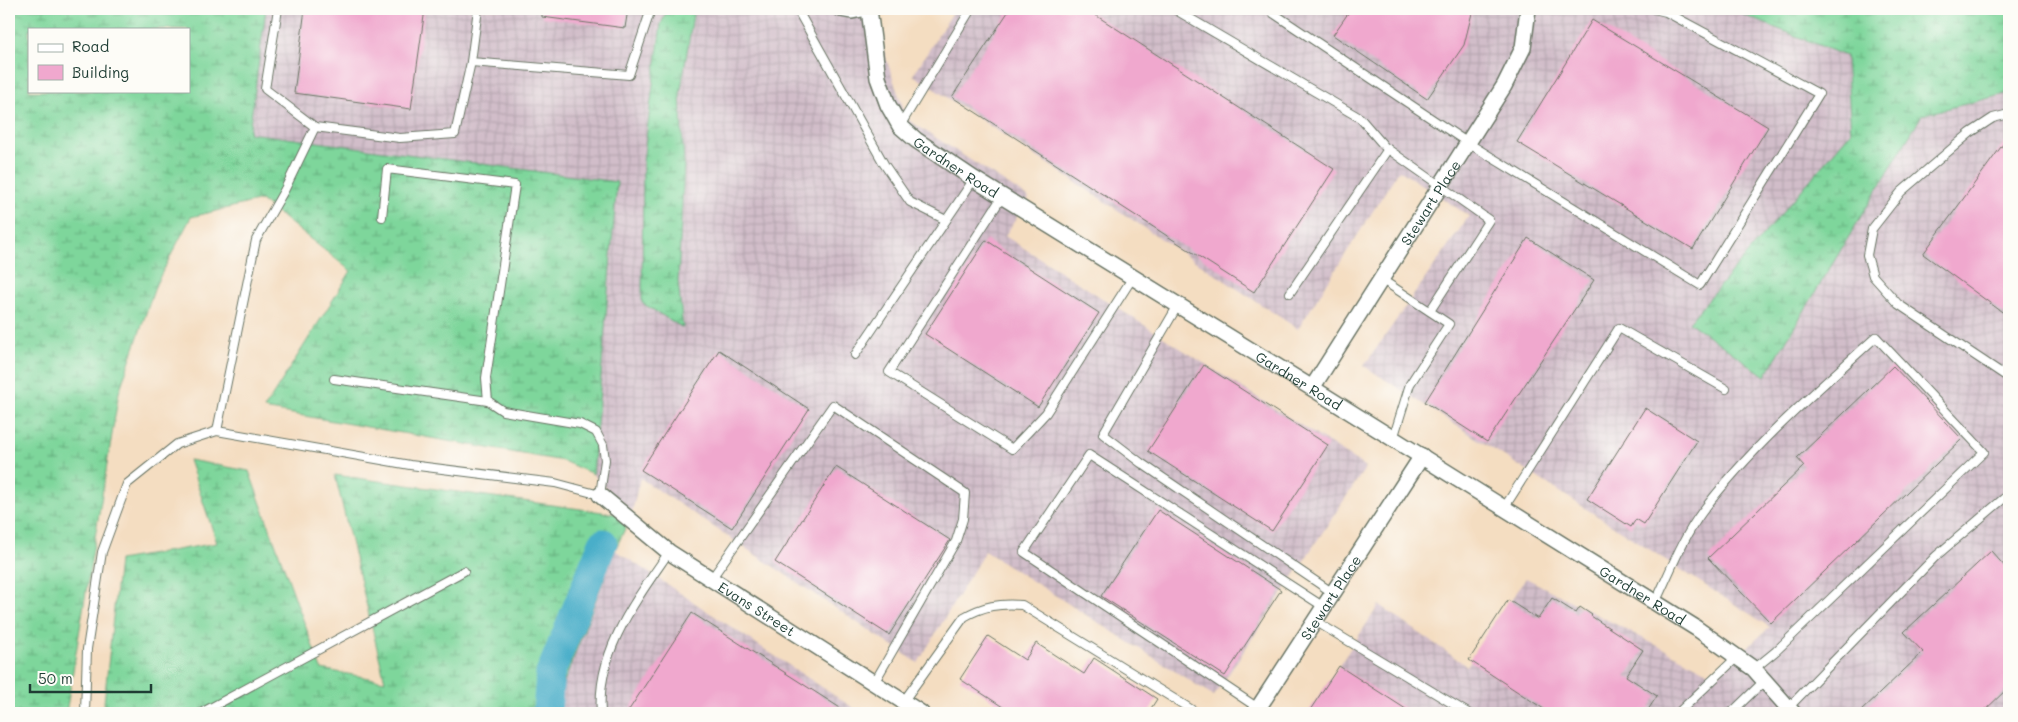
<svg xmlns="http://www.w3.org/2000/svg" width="2018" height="722" viewBox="0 0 2018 722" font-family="Mali,sans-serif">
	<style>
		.industrial { fill: url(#industrial-grid) }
		.wetland { fill: url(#wetland-marsh); stroke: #4e8a68; fill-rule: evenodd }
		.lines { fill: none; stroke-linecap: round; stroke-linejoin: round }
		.river { stroke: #49aec9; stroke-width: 29 }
		.building { fill: #f0a8ce }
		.lane-casing { stroke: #6a7565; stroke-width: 10 }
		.street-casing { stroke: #6a7565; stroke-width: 18 }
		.lane { stroke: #fff; stroke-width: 8 }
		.street { stroke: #fff; stroke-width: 15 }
		.labels { text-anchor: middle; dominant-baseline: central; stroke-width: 4; stroke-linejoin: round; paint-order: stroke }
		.street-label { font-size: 14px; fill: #1f3d34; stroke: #fdfcf7 }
	</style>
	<defs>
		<pattern id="industrial-grid" width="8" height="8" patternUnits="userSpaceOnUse" patternTransform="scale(1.25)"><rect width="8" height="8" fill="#d1bdc9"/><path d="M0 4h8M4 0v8" fill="none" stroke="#b3a3ad"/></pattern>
		<pattern id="wetland-marsh" width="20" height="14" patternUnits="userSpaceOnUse" patternTransform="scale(1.25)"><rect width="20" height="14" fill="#7ed69b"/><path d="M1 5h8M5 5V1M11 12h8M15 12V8" fill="none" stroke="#67af7f"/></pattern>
	</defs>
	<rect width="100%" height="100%" fill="#fdfcf7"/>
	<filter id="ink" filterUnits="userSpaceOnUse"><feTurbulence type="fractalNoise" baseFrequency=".02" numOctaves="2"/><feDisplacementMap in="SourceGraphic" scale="10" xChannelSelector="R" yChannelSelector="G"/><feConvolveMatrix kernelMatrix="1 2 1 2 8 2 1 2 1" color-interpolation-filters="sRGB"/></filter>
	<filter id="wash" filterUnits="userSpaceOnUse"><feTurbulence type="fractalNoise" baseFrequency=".0096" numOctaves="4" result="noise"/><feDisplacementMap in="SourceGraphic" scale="20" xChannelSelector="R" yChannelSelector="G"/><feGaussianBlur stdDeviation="1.12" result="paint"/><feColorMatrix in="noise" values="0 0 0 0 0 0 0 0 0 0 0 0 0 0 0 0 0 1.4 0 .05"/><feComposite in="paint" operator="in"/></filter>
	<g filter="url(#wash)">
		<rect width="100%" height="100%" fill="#f4ddc1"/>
		<g class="industrial">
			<polygon points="266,9 869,9 907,119 1029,198 1005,236 1366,467 1214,696 985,551 918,663 640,478 631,516 593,474 617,182 248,133"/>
			<polygon points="955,9 1737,9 1741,14 1846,56 1851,132 1689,322 1765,376 1922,115 2009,93 2009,712 1308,713 1379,605 1467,666 1526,578 1716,676 1770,627 1364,366 1469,216 1399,170 1298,329 913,75"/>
			<polygon points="615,550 861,713 562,713 560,692"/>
		</g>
		<g class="wetland">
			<path d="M 9,9 L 266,9 L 249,133 L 617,182 L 593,474 L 563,461 L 264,409 L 351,271 L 261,200 L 191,217 L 156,284 L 119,392 L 66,713 L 9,713 L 9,131 L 12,126 L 9,99 ZM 29,29 L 189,29 L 189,91 L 29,91 Z"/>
			<polygon points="668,9 694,9 680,95 684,164 678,281 683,328 642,303 643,162 661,24"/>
			<polygon points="1737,9 2009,9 2009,93 1922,115 1765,376 1689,322 1851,132 1846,56 1741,14"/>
			<polygon points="189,460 249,471 321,669 385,681 335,475 631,516 615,550 560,692 562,713 103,713 119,560 217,543"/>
		</g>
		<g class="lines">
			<polyline class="river" points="547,713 550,674 603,543"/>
		</g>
		<g id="blocks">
			<g class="building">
				<polygon points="305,9 425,9 411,109 294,93"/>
				<polygon points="542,9 628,9 625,28 542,17"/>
				<polygon points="1010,9 1086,9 1334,169 1254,292 952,97"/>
				<polygon points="1351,9 1473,9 1464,45 1427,99 1333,35"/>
				<polygon points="1592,20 1768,127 1693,249 1517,142"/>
				<polygon points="2009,136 2009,317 1923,254"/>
				<polygon points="1528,238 1594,280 1487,442 1425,402"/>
				<polygon points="986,240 1099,313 1038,407 925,334"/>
				<polygon points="719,350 809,409 732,528 641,470"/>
				<polygon points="1204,365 1328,445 1272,531 1148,451"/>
				<polygon points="1893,366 1962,439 1771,623 1708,558 1804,466 1797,458"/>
				<polygon points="1645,408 1697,441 1644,524 1636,519 1631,527 1587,499"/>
				<polygon points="836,467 950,540 889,635 775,562"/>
				<polygon points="1158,510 1281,590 1225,676 1101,596"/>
				<polygon points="1991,551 2009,571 2009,687 1982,713 1859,713 1923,652 1904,632"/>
				<polygon points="1552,598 1576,613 1580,607 1592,615 1591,616 1643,650 1626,676 1657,696 1646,713 1550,713 1469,660 1508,600 1538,619"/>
				<polygon points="692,613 848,713 627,713"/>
				<polygon points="988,636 1025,660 1036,643 1084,674 1094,658 1157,699 1148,713 1012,713 960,679"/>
				<polygon points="1339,666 1412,713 1308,713"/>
			</g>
		</g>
	</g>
	<g filter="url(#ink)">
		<use href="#blocks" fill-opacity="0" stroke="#6a7565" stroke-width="1"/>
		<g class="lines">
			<defs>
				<g id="lane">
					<polyline points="278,9 265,89 315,127 400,138 455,134 471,62"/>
					<polyline points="478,9 471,62 629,75 651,9"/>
					<polyline points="797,9 884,164 910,202 946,220"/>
					<polyline points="1174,9 1360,118 1385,147 1489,220 1430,311"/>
					<polyline points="1273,9 1273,13 1468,143 1700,285 1819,94 1666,12 1654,9"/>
					<polyline points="2009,114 1993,118 1970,133 1901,192 1872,229 1867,255 1873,276 1898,304 2009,378"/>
					<polyline points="900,126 971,9"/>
					<polyline points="1002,197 889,372 1012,449 1046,413 1133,277"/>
					<polyline points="1381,279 1449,324 1410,384 1393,439"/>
					<polyline points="1290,293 1388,149"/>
					<polyline points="1178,305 1103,434 1141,463 1333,593"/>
					<polyline points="855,355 974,179"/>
					<polyline points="334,379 488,401"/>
					<polyline points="217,431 256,240 285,189 315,127"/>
					<polyline points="1504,508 1619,328 1726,389"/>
					<polyline points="712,578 833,405 965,493 963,519 956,541 874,683"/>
					<path d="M 1655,603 C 1670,572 1682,539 1702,512 C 1752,446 1815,392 1876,337 L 1984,452 L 1776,651 L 1754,669"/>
					<polyline points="1315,621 1468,713"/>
					<path d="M 903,702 L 964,617 C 983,606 1000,603 1022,605 L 1197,713"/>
					<polyline points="1258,708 1024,552 1089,455 1324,607"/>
					<polyline points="1788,708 1936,556 2009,494"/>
					<polyline points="85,713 87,649 102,552 127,484 177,444 217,431 410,465 555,483 600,495 605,460 603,445 596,432 580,424 503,411 488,401 486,378 515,185 387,169 382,217"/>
					<polyline points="201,713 464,571"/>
					<path d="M 601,713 C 596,652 636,600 669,552"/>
					<polyline points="1678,713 1737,657"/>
					<polyline points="1731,713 1764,681"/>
				</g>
				<g id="street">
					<polyline points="841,9 852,11 862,9"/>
					<path id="s1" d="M 869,9 L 878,78 L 888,105 L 900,126 L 916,140 L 974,179 L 1312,388 L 1696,628 L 1754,669 L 1793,713"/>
					<path id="s2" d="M 1312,388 L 1504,86 L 1523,48 L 1528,9"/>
					<path id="s3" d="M 600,495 L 669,552 L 921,713"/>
					<path id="s4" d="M 1255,713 L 1422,456"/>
				</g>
			</defs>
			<use href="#lane" class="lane-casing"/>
			<use href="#street" class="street-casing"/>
			<use href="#lane" class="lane"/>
			<use href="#street" class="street"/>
		</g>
	</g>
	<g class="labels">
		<g class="street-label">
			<text stroke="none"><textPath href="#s1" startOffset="192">Gardner Road</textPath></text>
			<text stroke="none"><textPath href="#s2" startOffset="220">Stewart Place</textPath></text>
			<text stroke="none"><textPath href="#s1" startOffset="596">Gardner Road</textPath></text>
			<text stroke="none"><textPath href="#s1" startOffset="1001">Gardner Road</textPath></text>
			<text stroke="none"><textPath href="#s4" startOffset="138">Stewart Place</textPath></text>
			<text stroke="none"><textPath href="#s3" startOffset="194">Evans Street</textPath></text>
		</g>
	</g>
	<rect width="2018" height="722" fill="none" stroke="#fdfcf7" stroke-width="30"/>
	<rect x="28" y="28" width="162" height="65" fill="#fdfcf7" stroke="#a4b0a9"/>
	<rect x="38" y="44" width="25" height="8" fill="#ffffff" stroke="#a4b0a9"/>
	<text x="72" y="52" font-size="15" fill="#1f3d34">Road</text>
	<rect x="38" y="65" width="25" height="15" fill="#f0a8ce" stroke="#a4b0a9"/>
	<text x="72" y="78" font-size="15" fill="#1f3d34">Building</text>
	<path d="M30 684v8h121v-8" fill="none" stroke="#1f3d34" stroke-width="2.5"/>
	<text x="38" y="684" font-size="15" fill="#1f3d34" stroke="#fdfcf7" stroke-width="4" paint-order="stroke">50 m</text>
</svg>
